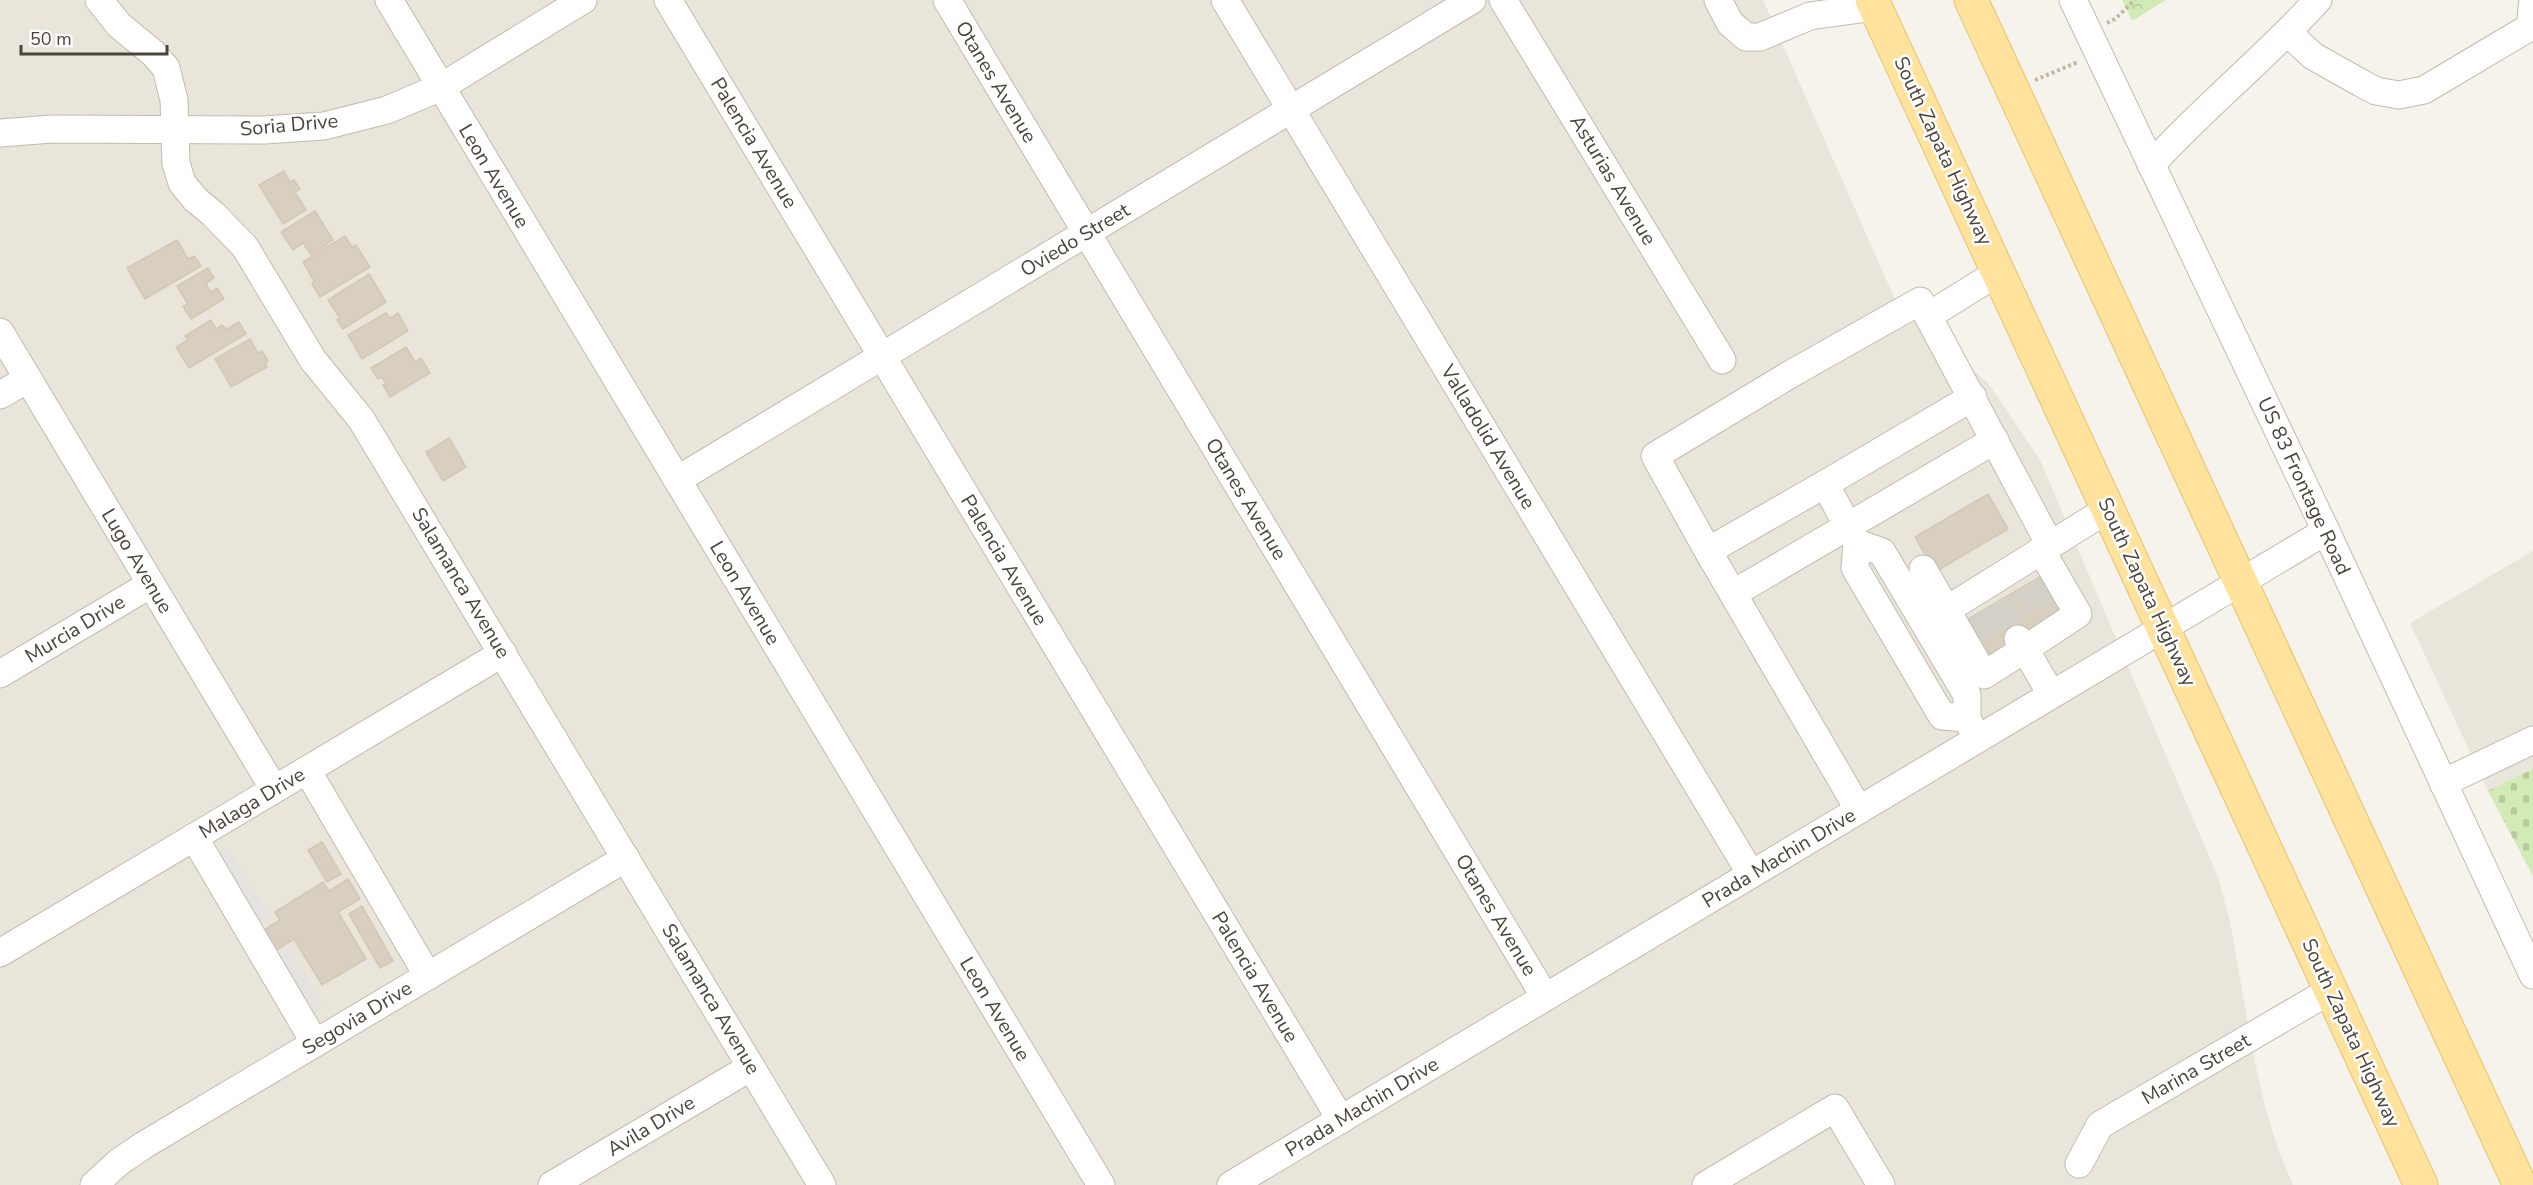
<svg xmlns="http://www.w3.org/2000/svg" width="2533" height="1185" viewBox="0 0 2533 1185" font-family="'Nunito Sans',sans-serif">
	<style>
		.residential { fill: #eae5da }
		.forest { fill: url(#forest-crowns) }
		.cemetery { fill: url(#cemetery-stones) }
		.parking { fill: #e5e3e0 }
		.building { fill: #d8cfc1; stroke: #d3c7b4; stroke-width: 1.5 }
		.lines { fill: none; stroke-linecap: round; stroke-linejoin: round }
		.minor-tunnel { stroke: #d4d0c8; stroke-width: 27; stroke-dasharray: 27 14; stroke-linecap: butt }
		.minor-casing { stroke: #c2bbae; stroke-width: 29 }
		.major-casing { stroke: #e6c16a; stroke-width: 35 }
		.path { stroke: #c4b79f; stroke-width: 4; stroke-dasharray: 3 3; stroke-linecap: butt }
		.minor { stroke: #fff; stroke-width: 27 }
		.major { stroke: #ffe39c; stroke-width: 33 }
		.labels { text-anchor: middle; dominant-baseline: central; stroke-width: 5; stroke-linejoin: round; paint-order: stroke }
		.street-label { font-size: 20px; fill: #4b4439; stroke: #fff }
	</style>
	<defs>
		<pattern id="forest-crowns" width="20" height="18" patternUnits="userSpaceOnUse" patternTransform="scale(1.5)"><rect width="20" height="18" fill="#d2eab5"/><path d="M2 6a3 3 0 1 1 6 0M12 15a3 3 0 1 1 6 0" fill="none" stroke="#b6ca9c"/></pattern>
		<pattern id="cemetery-stones" width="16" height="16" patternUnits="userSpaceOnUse" patternTransform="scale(1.5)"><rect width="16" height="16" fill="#d2eab5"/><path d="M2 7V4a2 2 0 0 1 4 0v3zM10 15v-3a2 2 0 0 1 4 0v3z" fill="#b6ca9c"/></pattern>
	</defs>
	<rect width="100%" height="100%" fill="#f6f3ec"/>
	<g class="residential">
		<polygon points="0,0 1763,0 1896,302 1988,383 2040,460 2218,877 2230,922 2255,1063 2265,1106 2277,1146 2293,1185 0,1185"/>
		<polygon points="2533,551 2533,876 2488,791 2410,623"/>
	</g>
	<polygon class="forest" points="2122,0 2166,0 2132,21"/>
	<polygon class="cemetery" points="2533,769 2533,876 2488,791"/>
	<g class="parking">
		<polygon points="228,846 270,915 255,925 212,856"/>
		<polygon points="289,948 325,1008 309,1017 274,957"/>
	</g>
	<g class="building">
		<polygon points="284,171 290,182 294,180 300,189 295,192 306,210 283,224 259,185"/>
		<polygon points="315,211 333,240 311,255 303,243 293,250 281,232"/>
		<polygon points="345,236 352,247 356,245 370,267 320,297 312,284 314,281 303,262"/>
		<polygon points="177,240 188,259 194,256 201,266 145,299 127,268"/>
		<polygon points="208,268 214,278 206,283 210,292 217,288 224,299 191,319 183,306 188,304 177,286"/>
		<polygon points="369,274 386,302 343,329 337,320 340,318 328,300"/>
		<polygon points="386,313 390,318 398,313 408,331 362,359 348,335"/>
		<polygon points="211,320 216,329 222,325 227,329 239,322 246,334 189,368 176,347 188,340 185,336"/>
		<polygon points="250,339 258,353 262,351 268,361 265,363 267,367 231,387 215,359"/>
		<polygon points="406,347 415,362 421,358 430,373 390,397 383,385 386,384 382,377 378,379 371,368"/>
		<polygon points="449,438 466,467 443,481 426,452"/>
		<polygon points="1988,494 2008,529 1935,572 1915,537"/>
		<polygon points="2043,575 2065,612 1982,660 1961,623"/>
		<polygon points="322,842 341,874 327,882 308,850"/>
		<polygon points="348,879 360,899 338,912 366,959 322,985 294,939 273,952 261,932 280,920 275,912 323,882 329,891"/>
		<polygon points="362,906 393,961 380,968 349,914"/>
	</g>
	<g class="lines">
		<g class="minor-tunnel">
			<polyline points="2027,584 2049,622"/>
			<polyline points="1997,602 2018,639"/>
			<polyline points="1977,614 1999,651"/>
		</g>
		<defs>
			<g id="minor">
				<polyline points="99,0 119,25 154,54 166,68 174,100 176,163 182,183 195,199 213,214 245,247 313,360 361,419 822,1185"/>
				<polyline points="389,0 1101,1185"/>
				<polyline points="668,0 1341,1120"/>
				<polyline points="947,0 1545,997"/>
				<polyline points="1225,0 1751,874"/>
				<polyline points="1503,0 1722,360"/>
				<polyline points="1718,0 1730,23 1746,37 1760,37 1810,16 1875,7"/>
				<polyline points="2073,0 2326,531 2533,975"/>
				<polyline points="2288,33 2313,56 2361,83 2376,91 2399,95 2424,90 2530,27 2533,0"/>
				<polyline points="0,133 52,129 264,130 324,126 387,110 441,87 583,0"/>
				<path d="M 2151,165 C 2204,107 2265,58 2318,0"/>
				<polyline points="1928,316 1999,272"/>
				<polyline points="0,332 274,789"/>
				<polyline points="0,395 28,379"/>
				<polyline points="677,480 1472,0"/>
				<polyline points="1825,484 1708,551 1859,810"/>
				<polyline points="1857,543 1882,552 1967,695 1967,718 1974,733"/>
				<polyline points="2041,550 2078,614 2025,649 2051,694"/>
				<polyline points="1708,551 1655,456 1789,375 1920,301 2050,545"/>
				<polyline points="1923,569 1984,675 2025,649 2018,639"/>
				<polyline points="1734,593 1995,440"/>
				<polyline points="1948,609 2108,509"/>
				<polyline points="0,674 151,584"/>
				<polyline points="1967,718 1942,716 1855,568 1857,543 1825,484 1973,397"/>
				<polyline points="307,770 428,976"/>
				<polyline points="2443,783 2533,740"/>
				<polyline points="194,837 315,1043"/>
				<polyline points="0,953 503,653"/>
				<polyline points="2079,1164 2100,1125 2331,990"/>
				<polyline points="94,1185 119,1162 144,1145 626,858"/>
				<polyline points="552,1185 751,1067"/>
				<polyline points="1231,1185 2326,531"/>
				<polyline points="1706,1185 1835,1108 1881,1185"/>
			</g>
			<g id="major">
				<polyline points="1872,0 2421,1185"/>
				<polyline points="1971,0 2520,1185"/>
			</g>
		</defs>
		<use href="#minor" class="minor-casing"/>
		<use href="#major" class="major-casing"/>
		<g class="path">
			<polyline points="2107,23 2115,19 2135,0"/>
			<polyline points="2035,80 2078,62"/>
		</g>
		<use href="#minor" class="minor"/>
		<use href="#major" class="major"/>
	</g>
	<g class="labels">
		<g class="street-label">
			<text transform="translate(996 82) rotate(59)">Otanes Avenue</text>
			<text transform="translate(289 125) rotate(-5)">Soria Drive</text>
			<text transform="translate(754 143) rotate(59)">Palencia Avenue</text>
			<text transform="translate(1943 151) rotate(65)">South Zapata Highway</text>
			<text transform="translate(494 176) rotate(59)">Leon Avenue</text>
			<text transform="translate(1613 180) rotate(59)">Asturias Avenue</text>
			<text transform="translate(1075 240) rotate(-31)">Oviedo Street</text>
			<text transform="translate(1488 437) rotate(59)">Valladolid Avenue</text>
			<text transform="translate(2304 486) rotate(65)">US 83 Frontage Road</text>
			<text transform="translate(1246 499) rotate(59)">Otanes Avenue</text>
			<text transform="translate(1004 560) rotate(59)">Palencia Avenue</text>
			<text transform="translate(137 561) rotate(59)">Lugo Avenue</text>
			<text transform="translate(461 583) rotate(59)">Salamanca Avenue</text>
			<text transform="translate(2147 592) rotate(65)">South Zapata Highway</text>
			<text transform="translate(745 593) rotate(59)">Leon Avenue</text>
			<text transform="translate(75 629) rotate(-31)">Murcia Drive</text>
			<text transform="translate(252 803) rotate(-31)">Malaga Drive</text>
			<text transform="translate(1779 858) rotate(-31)">Prada Machin Drive</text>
			<text transform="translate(1496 915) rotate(59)">Otanes Avenue</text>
			<text transform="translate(1255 977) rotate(59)">Palencia Avenue</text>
			<text transform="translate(711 999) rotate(59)">Salamanca Avenue</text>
			<text transform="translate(995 1009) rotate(59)">Leon Avenue</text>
			<text transform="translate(357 1018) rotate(-31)">Segovia Drive</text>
			<text transform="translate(2351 1033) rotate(65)">South Zapata Highway</text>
			<text transform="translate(2196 1069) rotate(-30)">Marina Street</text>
			<text transform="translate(1362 1107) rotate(-31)">Prada Machin Drive</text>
			<text transform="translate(651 1126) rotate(-31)">Avila Drive</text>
		</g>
	</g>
	<path d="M21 45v9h146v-9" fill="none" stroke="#4b4439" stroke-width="3"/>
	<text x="30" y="45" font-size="18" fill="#4b4439" stroke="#ffffff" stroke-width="4.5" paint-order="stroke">50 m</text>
</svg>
